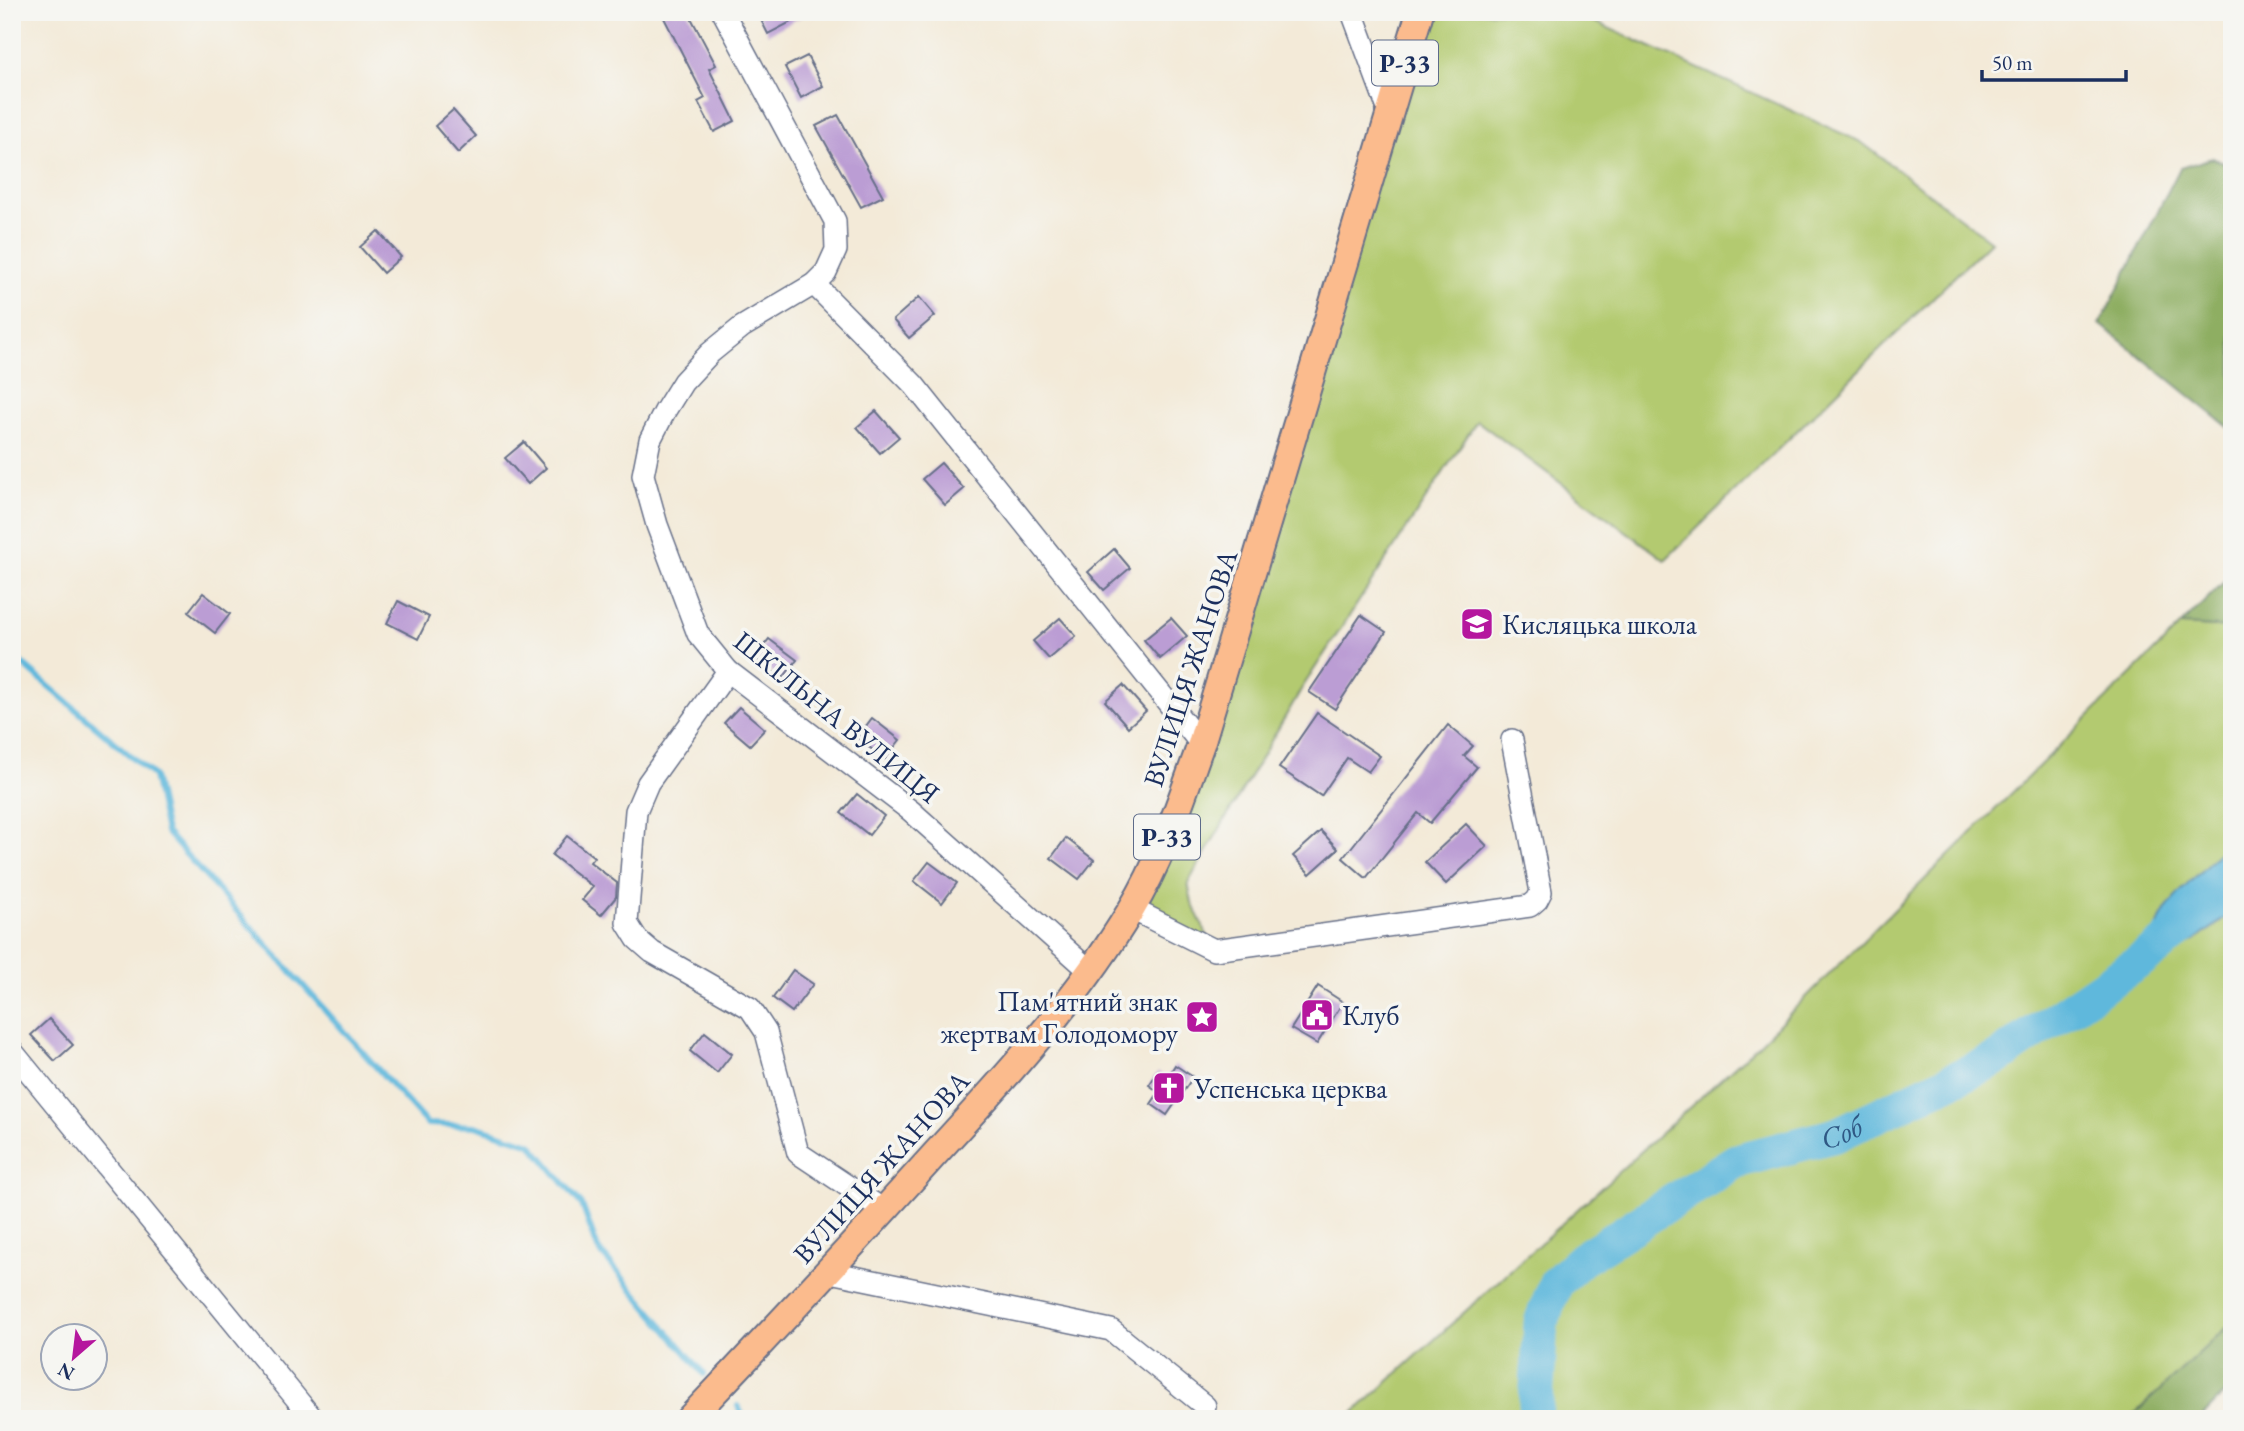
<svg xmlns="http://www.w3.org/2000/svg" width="2244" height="1431" viewBox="0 0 2244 1431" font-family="'EB Garamond',serif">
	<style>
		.green { fill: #b3ca6f; stroke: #677c66; stroke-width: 2 }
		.forest { fill: #8eae62; stroke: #546e60; stroke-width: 2 }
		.water { fill: #5fb8dc; stroke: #3d749d; stroke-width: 2 }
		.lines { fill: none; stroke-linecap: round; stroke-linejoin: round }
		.stream { stroke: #5fb8dc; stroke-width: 6 }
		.river { stroke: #5fb8dc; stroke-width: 35 }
		.building { fill: #bb9dd4 }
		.minor-casing { stroke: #677089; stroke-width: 24 }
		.major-casing { stroke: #677089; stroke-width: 30 }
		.minor { stroke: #fff; stroke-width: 21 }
		.major { stroke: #fbbb8d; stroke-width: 26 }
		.labels { text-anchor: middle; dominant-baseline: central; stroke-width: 7; stroke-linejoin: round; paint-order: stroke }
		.shield { fill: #f6f6f2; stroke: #5d6b8a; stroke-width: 2 }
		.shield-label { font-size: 26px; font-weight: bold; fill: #1b2f5e }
		.poi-label { font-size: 28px; fill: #1b2f5e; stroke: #f6f6f2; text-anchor: start }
		.street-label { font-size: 28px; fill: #1b2f5e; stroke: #f6f6f2 }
		.water-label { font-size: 30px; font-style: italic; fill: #2f5884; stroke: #f6f6f2 }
	</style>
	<rect width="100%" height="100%" fill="#f6f6f2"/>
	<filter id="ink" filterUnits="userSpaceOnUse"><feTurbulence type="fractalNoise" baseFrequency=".0143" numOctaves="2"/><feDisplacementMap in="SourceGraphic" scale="14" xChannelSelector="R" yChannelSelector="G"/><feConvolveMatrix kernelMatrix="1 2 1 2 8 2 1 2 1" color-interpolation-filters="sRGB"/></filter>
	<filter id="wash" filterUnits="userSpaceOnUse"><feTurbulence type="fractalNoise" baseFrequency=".00686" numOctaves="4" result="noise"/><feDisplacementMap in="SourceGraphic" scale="28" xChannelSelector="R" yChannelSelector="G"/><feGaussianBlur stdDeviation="1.57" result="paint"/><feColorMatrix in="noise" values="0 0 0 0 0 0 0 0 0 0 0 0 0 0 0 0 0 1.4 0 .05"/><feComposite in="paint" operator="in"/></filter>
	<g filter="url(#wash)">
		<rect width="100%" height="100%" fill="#f3ead8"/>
		<g class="green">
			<polygon points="1420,12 1573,12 1861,142 1991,241 1665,560 1477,421 1302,688 1188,883 1192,903 1214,950 1132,909 1173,823"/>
			<path d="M 2181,625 L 2232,628 L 2232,887 L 2154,952 C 2184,955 2208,930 2232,913 L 2232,1360 L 2171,1419 L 1347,1419 L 1757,1046 Z"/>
		</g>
		<g class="forest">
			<polygon points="2212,158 2232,165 2232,430 2100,324 2180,168"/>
			<polygon points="2232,574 2232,628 2181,625"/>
			<polygon points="2229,1325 2232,1325 2232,1386 2200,1419 2129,1419"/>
		</g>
		<path class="water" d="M 2232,773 L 2232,913 C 2207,931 2185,953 2153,952 C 2154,899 2198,883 2226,843 L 2230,833 L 2229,778 Z"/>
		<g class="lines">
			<g class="stream">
				<polyline points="12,655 154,776 166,832 427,1124 475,1126 531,1144 582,1205 598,1249 704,1374"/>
				<polyline points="738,1406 744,1419"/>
			</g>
			<path class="river" id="s1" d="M 1535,1419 L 1541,1322 L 1556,1283 L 1582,1259 L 1736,1161 L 1836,1135 L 1996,1059 L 2153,952 L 2232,887"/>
		</g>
		<g id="blocks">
			<g class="building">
				<polygon points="661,12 688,12 716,65 709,69 735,121 714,132 698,102 705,98"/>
				<polygon points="757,12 810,12 768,34"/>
				<polygon points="807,56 823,86 801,98 785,67"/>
				<polygon points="453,110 476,136 458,153 435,126"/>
				<polygon points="838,115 883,196 861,207 816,126"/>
				<polygon points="378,231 401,257 383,273 360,247"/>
				<polygon points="919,297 935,316 909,338 893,320"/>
				<polygon points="876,411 899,437 880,453 857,427"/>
				<polygon points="524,442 546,468 528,484 505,458"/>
				<polygon points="941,463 964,489 945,505 922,479"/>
				<polygon points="1114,549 1130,568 1104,590 1088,572"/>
				<polygon points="203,593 230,614 215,633 188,612"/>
				<polygon points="398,601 429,617 418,639 387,623"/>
				<polygon points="1361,615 1386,632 1335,709 1309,692"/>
				<polygon points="1060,618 1076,636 1049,659 1033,641"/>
				<polygon points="1171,618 1187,636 1160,659 1144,640"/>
				<polygon points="769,639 797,660 782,679 754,658"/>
				<polygon points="1123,685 1146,711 1128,727 1105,701"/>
				<polygon points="739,707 765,729 750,745 724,723"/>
				<polygon points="1317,713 1380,756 1368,772 1347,758 1321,796 1279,768"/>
				<polygon points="872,718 900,740 885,759 857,738"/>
				<polygon points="1448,725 1473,746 1464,756 1477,767 1430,823 1418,813 1366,878 1343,858"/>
				<polygon points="857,794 884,816 869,835 841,813"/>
				<polygon points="1466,824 1487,846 1446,884 1425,862"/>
				<polygon points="1321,831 1338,849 1310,874 1293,856"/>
				<polygon points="567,836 594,857 590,862 617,883 616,897 601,915 582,900 593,887 552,855"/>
				<polygon points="1066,838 1094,860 1079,879 1051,858"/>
				<polygon points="929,862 957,883 942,903 914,881"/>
				<polygon points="793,970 813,984 792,1012 773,998"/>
				<polygon points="1318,986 1343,1002 1317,1044 1291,1029"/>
				<polygon points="49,1019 73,1045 55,1061 31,1035"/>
				<polygon points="705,1032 732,1054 717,1073 690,1051"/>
				<polygon points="1175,1065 1193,1077 1167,1115 1151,1104 1159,1092 1149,1085 1158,1072 1167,1078"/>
			</g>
		</g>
	</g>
	<g filter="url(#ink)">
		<use href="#blocks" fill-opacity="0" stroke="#677089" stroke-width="2"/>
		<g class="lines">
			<defs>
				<g id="minor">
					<polyline points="723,12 835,221 836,250 826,272 814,284 742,327 710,353 683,382 665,411 650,440 643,475 657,525 698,634 728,671 911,811 1090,971"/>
					<polyline points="1352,12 1390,114"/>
					<polyline points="814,284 914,385 1201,744"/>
					<polyline points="728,671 648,783 636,811 627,923 637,939 652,952 750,1008 766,1032 798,1153 885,1211"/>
					<polyline points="1132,909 1214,950 1530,906 1537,900 1541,892 1512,740"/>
					<polyline points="12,1051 313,1419"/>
					<polyline points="830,1272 1111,1330 1205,1406"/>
				</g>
				<path id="major" d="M 689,1419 C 772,1332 854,1244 935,1154 C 1006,1077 1077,1000 1131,910 C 1162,859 1181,800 1201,744 L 1420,12"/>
			</defs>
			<use href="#minor" class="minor-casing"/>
			<use href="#major" class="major-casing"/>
			<use href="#minor" class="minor"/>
			<use href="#major" class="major"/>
		</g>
	</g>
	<defs>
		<symbol id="school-square" viewBox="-11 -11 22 22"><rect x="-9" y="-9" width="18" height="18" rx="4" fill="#b5179e" stroke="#f6f6f2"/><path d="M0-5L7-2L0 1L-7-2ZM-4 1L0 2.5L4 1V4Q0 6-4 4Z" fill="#fff"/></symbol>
		<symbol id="civic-square" viewBox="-11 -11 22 22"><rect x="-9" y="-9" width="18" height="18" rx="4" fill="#b5179e" stroke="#f6f6f2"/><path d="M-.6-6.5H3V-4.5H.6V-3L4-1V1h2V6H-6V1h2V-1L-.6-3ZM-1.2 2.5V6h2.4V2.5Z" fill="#fff"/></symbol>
		<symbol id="sight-square" viewBox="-11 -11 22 22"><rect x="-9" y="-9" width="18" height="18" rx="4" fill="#b5179e" stroke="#f6f6f2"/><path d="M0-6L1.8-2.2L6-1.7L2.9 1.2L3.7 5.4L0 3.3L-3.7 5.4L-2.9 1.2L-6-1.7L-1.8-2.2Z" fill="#fff"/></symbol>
		<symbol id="church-square" viewBox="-11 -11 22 22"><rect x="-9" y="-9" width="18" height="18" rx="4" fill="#b5179e" stroke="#f6f6f2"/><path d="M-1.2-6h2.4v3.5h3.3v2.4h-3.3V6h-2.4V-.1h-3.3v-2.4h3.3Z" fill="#fff"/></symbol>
	</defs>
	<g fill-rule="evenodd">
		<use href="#school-square" x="1458" y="605" width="38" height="38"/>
		<use href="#civic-square" x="1298" y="996" width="38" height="38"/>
		<use href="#sight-square" x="1183" y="998" width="38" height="38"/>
		<use href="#church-square" x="1150" y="1069" width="38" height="38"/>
	</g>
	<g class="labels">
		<g class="shield">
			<rect x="1372" y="40.5" width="66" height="45" rx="5"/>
			<rect x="1134" y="814.5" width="66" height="45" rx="5"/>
		</g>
		<g class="shield-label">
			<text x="1405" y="63">Р-33</text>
			<text x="1167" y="837">Р-33</text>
		</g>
		<g class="poi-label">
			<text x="1502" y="624">Кисляцька школа</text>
			<text x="1178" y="1001" text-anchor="end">Пам'ятний знак<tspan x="1178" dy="32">жертвам Голодомору</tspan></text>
			<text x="1342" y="1015">Клуб</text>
			<text x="1194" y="1088">Успенська церква</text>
		</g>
		<g class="street-label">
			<text transform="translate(1190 668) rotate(-72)">ВУЛИЦЯ ЖАНОВА</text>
			<text transform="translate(837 717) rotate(39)">ШКІЛЬНА ВУЛИЦЯ</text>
			<text transform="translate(881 1167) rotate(-48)">ВУЛИЦЯ ЖАНОВА</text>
		</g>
		<g class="water-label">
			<text stroke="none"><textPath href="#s1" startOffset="466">Соб</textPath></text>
		</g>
	</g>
	<rect width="2244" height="1431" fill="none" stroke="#f6f6f2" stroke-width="42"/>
	<g transform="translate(74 1357) rotate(208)"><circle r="33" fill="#f6f6f2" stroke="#9ea6b7" stroke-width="2"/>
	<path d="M0-5L12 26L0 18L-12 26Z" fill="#b5179e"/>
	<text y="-10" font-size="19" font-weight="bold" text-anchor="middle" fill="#1b2f5e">N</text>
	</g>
	<path d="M1982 70v10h144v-10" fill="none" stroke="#1b2f5e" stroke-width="3.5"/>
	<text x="1992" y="70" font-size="21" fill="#1b2f5e" stroke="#f6f6f2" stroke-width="5" paint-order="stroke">50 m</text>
</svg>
